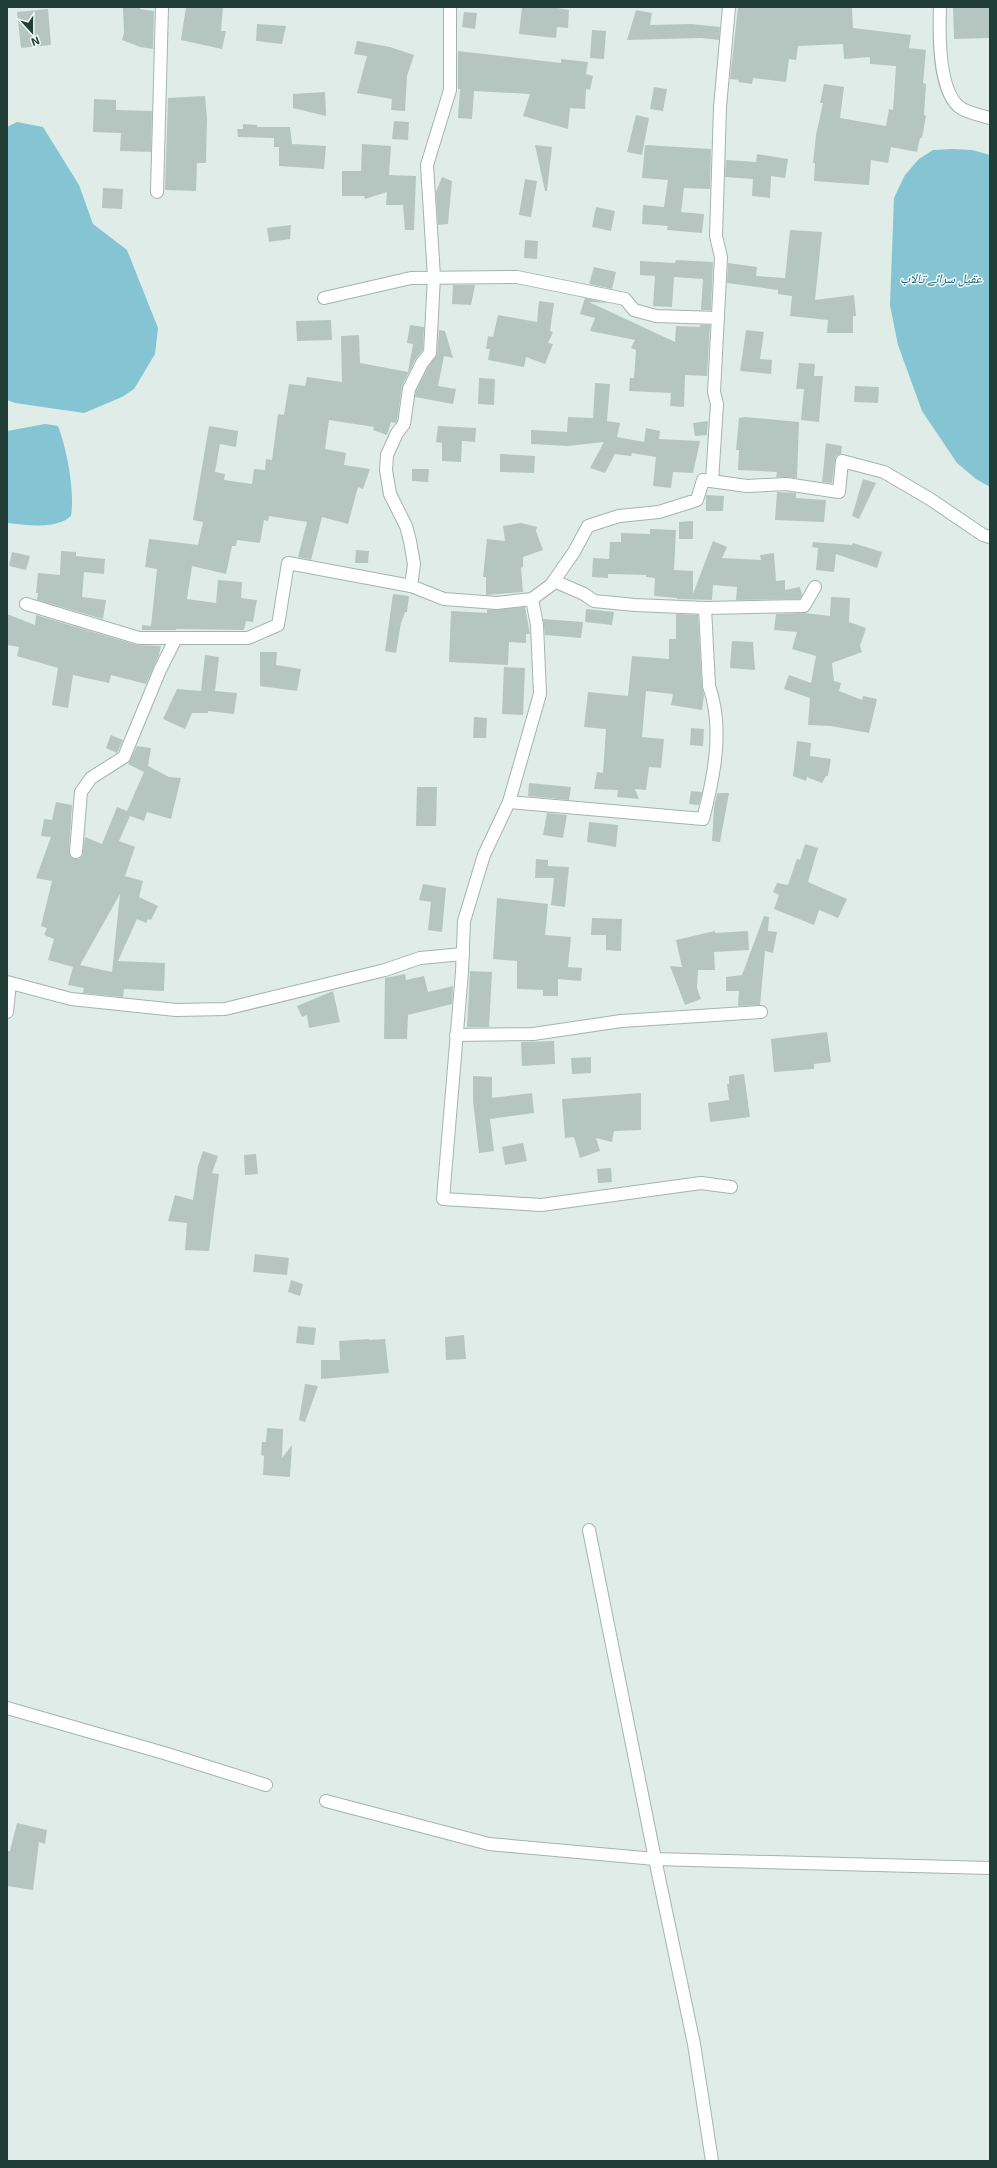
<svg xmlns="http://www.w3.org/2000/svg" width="997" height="2168" viewBox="0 0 997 2168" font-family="'Exo 2','Noto Naskh Arabic',sans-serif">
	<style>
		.water { fill: #85c4d3 }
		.building { fill: #b5c6c0; fill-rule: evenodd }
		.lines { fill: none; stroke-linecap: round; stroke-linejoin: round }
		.minor-casing { stroke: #a3b4ae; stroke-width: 14 }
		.minor { stroke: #fff; stroke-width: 12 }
		.labels { text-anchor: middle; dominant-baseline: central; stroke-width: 3; stroke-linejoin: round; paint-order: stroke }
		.water-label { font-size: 13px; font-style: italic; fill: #18667b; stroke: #f1f8f5 }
	</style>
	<rect width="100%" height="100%" fill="#e0ece7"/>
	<g class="water">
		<polygon points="17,122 43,127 79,185 93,224 127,250 158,328 155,354 134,389 122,397 84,413 15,403 7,400 7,127"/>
		<polygon points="953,149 972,150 990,155 990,487 976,479 957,463 922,411 898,345 890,305 894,198 905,175 919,159 933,150"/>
		<path d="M 45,424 L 58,426 C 67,450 75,491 71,516 C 55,530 26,525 7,523 L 7,431 Z"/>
	</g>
	<g class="building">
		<polygon points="123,7 140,7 140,9 154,11 153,49 140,47 122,40 124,33"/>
		<polygon points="186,7 223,7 221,31 226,31 222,49 181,40"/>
		<polygon points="522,7 552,7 569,10 568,28 557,27 556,38 519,34"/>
		<polygon points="738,7 852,7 853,28 911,35 909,48 926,50 923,83 926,84 924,115 926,116 922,138 920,138 917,152 891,147 888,163 871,160 869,185 814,181 815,163 813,163 816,135 823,103 820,103 824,84 844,87 840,118 886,126 889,109 893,110 896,66 870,64 870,57 844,59 843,44 798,46 796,60 789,59 786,82 753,78 752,84 738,82 739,80 730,79"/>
		<polygon points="953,7 990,7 990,38 954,39"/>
		<polygon points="48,9 51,45 21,48 17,12"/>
		<polygon points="636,10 652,13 650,25 691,24 720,27 719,40 701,38 627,40"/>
		<polygon points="464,12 477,13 475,29 462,27"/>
		<polygon points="257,24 286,26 282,44 256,41"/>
		<polygon points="592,30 606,31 604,59 590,58"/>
		<polygon points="357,41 390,47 414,55 407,76 405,111 391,110 392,99 357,93 367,56 354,54"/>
		<polygon points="458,51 561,63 561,59 588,62 586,74 593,76 590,90 586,89 585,109 570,108 568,129 523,116 530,94 474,91 472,119 458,118 460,89 458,89"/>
		<polygon points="654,87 667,89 663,111 650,109"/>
		<polygon points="325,92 326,116 293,108 293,94"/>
		<polygon points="205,96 207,118 206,163 197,163 196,191 165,190 168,98"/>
		<polygon points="94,99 116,100 116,110 152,111 151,152 120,151 121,133 93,132"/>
		<polygon points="636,115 649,118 642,155 627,152"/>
		<polygon points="394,121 409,122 408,140 392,139"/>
		<polygon points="243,124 257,125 257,127 290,127 292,144 326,146 324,169 279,166 279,147 274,147 274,138 238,137 237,129 243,129"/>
		<polygon points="362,144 391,146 389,175 416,176 414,230 405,230 403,205 386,205 387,192 365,199 364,196 342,196 342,171 361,171"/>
		<polygon points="535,145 552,147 547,191 545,191"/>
		<polygon points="645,145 711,149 710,189 684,188 681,212 704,214 702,233 667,230 668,226 642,224 643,205 664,207 668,180 642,178"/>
		<polygon points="757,154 788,159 785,178 771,176 770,198 752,196 753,179 725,177 726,160 756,162"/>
		<polygon points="442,177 452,181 448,224 438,225 436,192"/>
		<polygon points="525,179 537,181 531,217 519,215"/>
		<polygon points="103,188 123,189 122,209 102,208"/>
		<polygon points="596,207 615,211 611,231 592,227"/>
		<polygon points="291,225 290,239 269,242 267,228"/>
		<polygon points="790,230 822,232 815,300 854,295 856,316 853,316 853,333 827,333 828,320 790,316 792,296 778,294 778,290 727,283 728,263 757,267 756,276 785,278"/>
		<polygon points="525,240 538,241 537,259 524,258"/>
		<polygon points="676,260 713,262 711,310 701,310 703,279 674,277 672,307 653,306 655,276 640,275 640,261 675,263"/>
		<polygon points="594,267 616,272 612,289 589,284"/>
		<polygon points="453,285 475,285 471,305 452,304"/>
		<polygon points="585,298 609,303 589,302 675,342 676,326 700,327 700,325 710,325 707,376 685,375 684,407 670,406 671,393 629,391 630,378 634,378 636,350 631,348 635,340 590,331 595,318 580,314"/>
		<polygon points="539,301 554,303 550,331 553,332 548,343 553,344 545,364 526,357 524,367 488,360 490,349 486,349 488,336 493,337 498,315 537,322"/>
		<polygon points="331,320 332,340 297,341 296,321"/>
		<polygon points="410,325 424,327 423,350 415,360 402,386 397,421 395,423 391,422 387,435 373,430 374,427 329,420 325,449 346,453 344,465 370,469 363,489 358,487 348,524 322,517 311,560 298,557 307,522 269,516 268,521 264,520 260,543 237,540 236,546 232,546 226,574 192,566 187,599 216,603 218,580 242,582 241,598 257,600 253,622 246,621 244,630 176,629 176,630 142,630 142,625 151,626 157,569 145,567 149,539 198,545 203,522 193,520 209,426 238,431 236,447 220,444 215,472 225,474 224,480 252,484 254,469 265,470 266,459 272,460 278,414 284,415 289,384 305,386 307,377 342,382 341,336 359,335 360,363 408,372 413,344 407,343"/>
		<polygon points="439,330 445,331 453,358 444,356 438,386 456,389 453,404 415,397 416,391 428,367 437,354"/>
		<polygon points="746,330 764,332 760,359 772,360 771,374 740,371"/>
		<polygon points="799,363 815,364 814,376 823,376 819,422 801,420 804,389 796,389"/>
		<polygon points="479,378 495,379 494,405 478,404"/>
		<polygon points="595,383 610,384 607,421 620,423 617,437 644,442 646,428 660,431 659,439 700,441 693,473 673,472 671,488 653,486 656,457 632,453 631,456 615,454 605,473 590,468 604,442 568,446 531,444 531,430 567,432 568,417 593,418"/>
		<polygon points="855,386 879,387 878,403 854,402"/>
		<polygon points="745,417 799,422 797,478 776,477 777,472 738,470 739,450 736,450 739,418"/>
		<polygon points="708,421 707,435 695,436 693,423"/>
		<polygon points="438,426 476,428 475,442 462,441 461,462 442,461 442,443 436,442"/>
		<polygon points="826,443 842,446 841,454 836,456 835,460 832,483 822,482"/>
		<polygon points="500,454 535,456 534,473 500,472"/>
		<polygon points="412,469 429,469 428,482 412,481"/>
		<polygon points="863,479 876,483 859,519 852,516"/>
		<polygon points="777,492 796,493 796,498 826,500 824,522 775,520"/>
		<polygon points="706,495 724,496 723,511 706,511"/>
		<polygon points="693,521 693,539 679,539 679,522"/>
		<polygon points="521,523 537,527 536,531 543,550 523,557 523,567 521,568 523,592 486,595 486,577 483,577 487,539 505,541 503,526"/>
		<polygon points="650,529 676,530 674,570 693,571 693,594 713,541 727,547 722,558 761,560 760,555 774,553 776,581 785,580 785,590 800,587 802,595 800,599 736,600 737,587 713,585 712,600 677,599 677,598 654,596 655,578 646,577 646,575 608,574 608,578 592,577 593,558 609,559 610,542 621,542 621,533 650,534"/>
		<polygon points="813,542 852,545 853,543 882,552 877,568 836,554 834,572 816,570 818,548 812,547"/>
		<polygon points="356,550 369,551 368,563 355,563"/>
		<polygon points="61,551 76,552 76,556 105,559 104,574 84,572 82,597 106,600 103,619 37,600 38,593 36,593 38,573 60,575"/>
		<polygon points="12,552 30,556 26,570 9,566"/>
		<polygon points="393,594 409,596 407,612 405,612 401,623 396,653 385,651"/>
		<polygon points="831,597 850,598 849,622 866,628 860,646 862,652 832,663 834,681 841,683 839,691 862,700 863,696 877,699 869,733 831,726 808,725 810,698 784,689 789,675 811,683 816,656 792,649 797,632 774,630 776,614 804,613 830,616"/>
		<polygon points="525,607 530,634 526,634 526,643 509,642 508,665 449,662 451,611 487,613 487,610"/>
		<polygon points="586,609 614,612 612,625 585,622"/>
		<polygon points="7,614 35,625 36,615 137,645 161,646 159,655 146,684 111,675 109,683 73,675 68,708 52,705 58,668 17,656 19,647 7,645"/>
		<polygon points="676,614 698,615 702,686 704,695 702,710 671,705 673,694 646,691 642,737 664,739 661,768 649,767 646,790 635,789 639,799 617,797 618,790 594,789 597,772 603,773 606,729 584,727 588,692 628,696 632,656 669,659 669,639 676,639"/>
		<polygon points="543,619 583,622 581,638 545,635"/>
		<polygon points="732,641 753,642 755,670 730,668"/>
		<polygon points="260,652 277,652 276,665 301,669 297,691 260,686"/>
		<polygon points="205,655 219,657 215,691 237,693 234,714 208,711 208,713 192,713 185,729 163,719 177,689 201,691"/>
		<polygon points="504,667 525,668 523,715 502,714"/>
		<polygon points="474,717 487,718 486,738 473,738"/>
		<polygon points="691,728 704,729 703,746 690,745"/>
		<polygon points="111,735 123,740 117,753 106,748"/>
		<polygon points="797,741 811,743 810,756 831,759 828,776 826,776 822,783 807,777 806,781 793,776"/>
		<path d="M 137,746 L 151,748 L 148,766 L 169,777 L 181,778 L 171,819 L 147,812 L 144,821 L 130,816 L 119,841 L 135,847 L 125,876 L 143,881 L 139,897 L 158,906 L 151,920 L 148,919 L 146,923 L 137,919 L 118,961 L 165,963 L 164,991 L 124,989 L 123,997 L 83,993 L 84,988 L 68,985 L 73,967 L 48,960 L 54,939 L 44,935 L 47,928 L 41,926 L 52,881 L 36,878 L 51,837 L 41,836 L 44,819 L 52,820 L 56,802 L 72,805 L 69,851 L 72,858 L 79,859 L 82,856 L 85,837 L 102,844 L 117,807 L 127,811 L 144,772 L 128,764 ZM 120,894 L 112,972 L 80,965 Z"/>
		<polygon points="529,783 571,787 569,800 528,796"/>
		<polygon points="417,787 437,787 436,826 416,826"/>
		<polygon points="691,791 702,792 699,805 689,804"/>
		<polygon points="717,793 729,793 720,842 712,841 714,808"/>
		<polygon points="547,813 567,815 563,838 543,835"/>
		<polygon points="589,822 618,825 616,847 587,842"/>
		<polygon points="805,844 818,848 808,882 847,899 838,918 819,910 814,925 774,909 779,895 773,892 777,883 788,885 797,859 800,860"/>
		<polygon points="536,859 548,860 548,866 569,867 565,907 551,905 554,878 535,878"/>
		<polygon points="423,884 446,888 442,932 428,930 431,902 419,900"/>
		<polygon points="497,898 548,904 545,935 571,937 568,967 582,968 581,981 558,979 558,996 543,996 543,990 517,989 517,961 493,959"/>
		<polygon points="764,916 769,917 768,931 777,932 773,953 765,951 760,1005 738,1006 739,991 726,991 726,977 742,975"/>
		<polygon points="592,918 622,919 621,951 606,950 606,935 591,935"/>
		<polygon points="715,931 715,933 748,931 749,950 714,952 715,970 698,970 697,988 701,999 685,1005 670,966 682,967 676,940"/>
		<polygon points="470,971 492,972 489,1027 467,1027"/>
		<polygon points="405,974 406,980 424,976 428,992 453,986 452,1004 408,1015 407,1039 384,1039 385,978"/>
		<polygon points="333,991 340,1022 309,1028 307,1015 302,1017 297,1006"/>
		<polygon points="827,1032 831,1062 814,1064 814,1069 774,1072 771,1039"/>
		<polygon points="554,1041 555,1064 522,1066 521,1042"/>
		<polygon points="591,1057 591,1073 572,1074 571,1058"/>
		<polygon points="744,1074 750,1117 710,1122 708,1103 729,1100 727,1084 729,1084 729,1076"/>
		<polygon points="473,1076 492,1077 492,1098 532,1093 534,1113 490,1119 494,1151 479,1153 473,1101"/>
		<polygon points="641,1093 641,1130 614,1131 612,1142 596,1138 600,1151 580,1158 574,1137 565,1138 562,1099"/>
		<polygon points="523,1143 527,1161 505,1165 502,1147"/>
		<polygon points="203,1151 218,1156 212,1173 219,1174 209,1251 185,1250 187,1223 168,1221 175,1195 193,1200 198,1166"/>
		<polygon points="256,1154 258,1174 245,1175 244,1155"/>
		<polygon points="611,1168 612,1182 598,1183 597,1169"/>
		<polygon points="255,1254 289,1258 287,1275 253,1272"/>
		<polygon points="291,1280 303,1284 300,1296 288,1292"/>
		<polygon points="298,1326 316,1328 314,1345 296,1343"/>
		<polygon points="464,1335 466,1359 446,1360 445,1337"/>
		<polygon points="369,1339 369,1340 385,1339 389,1373 321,1379 321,1360 340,1360 339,1341"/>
		<polygon points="305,1384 318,1386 305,1422 299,1420"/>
		<polygon points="267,1428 283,1429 282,1458 292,1445 290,1477 263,1475 264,1456 261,1455 262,1442 266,1442"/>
		<polygon points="17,1823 47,1830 45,1844 39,1842 33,1890 7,1886 7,1851 10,1851"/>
	</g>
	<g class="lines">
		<defs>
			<g id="minor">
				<path d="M 940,7 C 939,33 938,87 958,106 C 966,113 980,115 990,118"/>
				<polyline points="157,192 162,7"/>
				<polyline points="324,298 411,278 517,277 625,299 634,310 656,316 718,318"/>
				<polyline points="712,481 717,404 714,392 721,257 716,236 720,107 729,7"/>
				<polyline points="554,581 584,594 594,601 635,605 705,608 804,606 815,587"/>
				<polyline points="411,586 414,564 410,541 406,526 390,494 386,470 387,455 397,433 404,424 409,389 422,363 430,353 434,277 427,165 450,90 450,7"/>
				<polyline points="532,599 537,625 540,694 509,802 484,855 464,921 462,972 443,1199 541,1205 701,1183 731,1187"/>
				<polyline points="26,604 139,638 248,638 278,625 288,563 411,586 444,599 497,603 532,599 551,585 574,552 588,526 619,516 659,512 697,500 703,480 747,486 786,484 839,492 842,461 884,472 930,499 983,535 990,537"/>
				<path d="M 509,802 L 703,819 C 714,777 724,728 709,686 L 705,608"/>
				<polyline points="76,852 81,792 91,778 124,757 160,670 176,638"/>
				<polyline points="7,982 71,999 176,1010 225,1009 385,970 420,958 463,954"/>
				<polyline points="7,1012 10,983"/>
				<polyline points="456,1035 533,1034 621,1021 761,1012"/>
				<polyline points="589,1530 655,1859 694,2044 712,2161"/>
				<polyline points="7,1708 164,1753 266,1785"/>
				<polyline points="326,1801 489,1844 655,1859 990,1868"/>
			</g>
		</defs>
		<use href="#minor" class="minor-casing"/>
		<use href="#minor" class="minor"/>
	</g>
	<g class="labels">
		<g class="water-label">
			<text x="941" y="278">عقیل سرائے تالاب</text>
		</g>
	</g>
	<rect width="997" height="2168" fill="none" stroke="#203d36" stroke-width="16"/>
	<g transform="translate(32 32) rotate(159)" stroke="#f1f8f5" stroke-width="3" paint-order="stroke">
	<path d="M0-3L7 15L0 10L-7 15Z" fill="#203d36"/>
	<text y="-6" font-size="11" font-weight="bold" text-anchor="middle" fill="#203d36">N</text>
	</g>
</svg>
